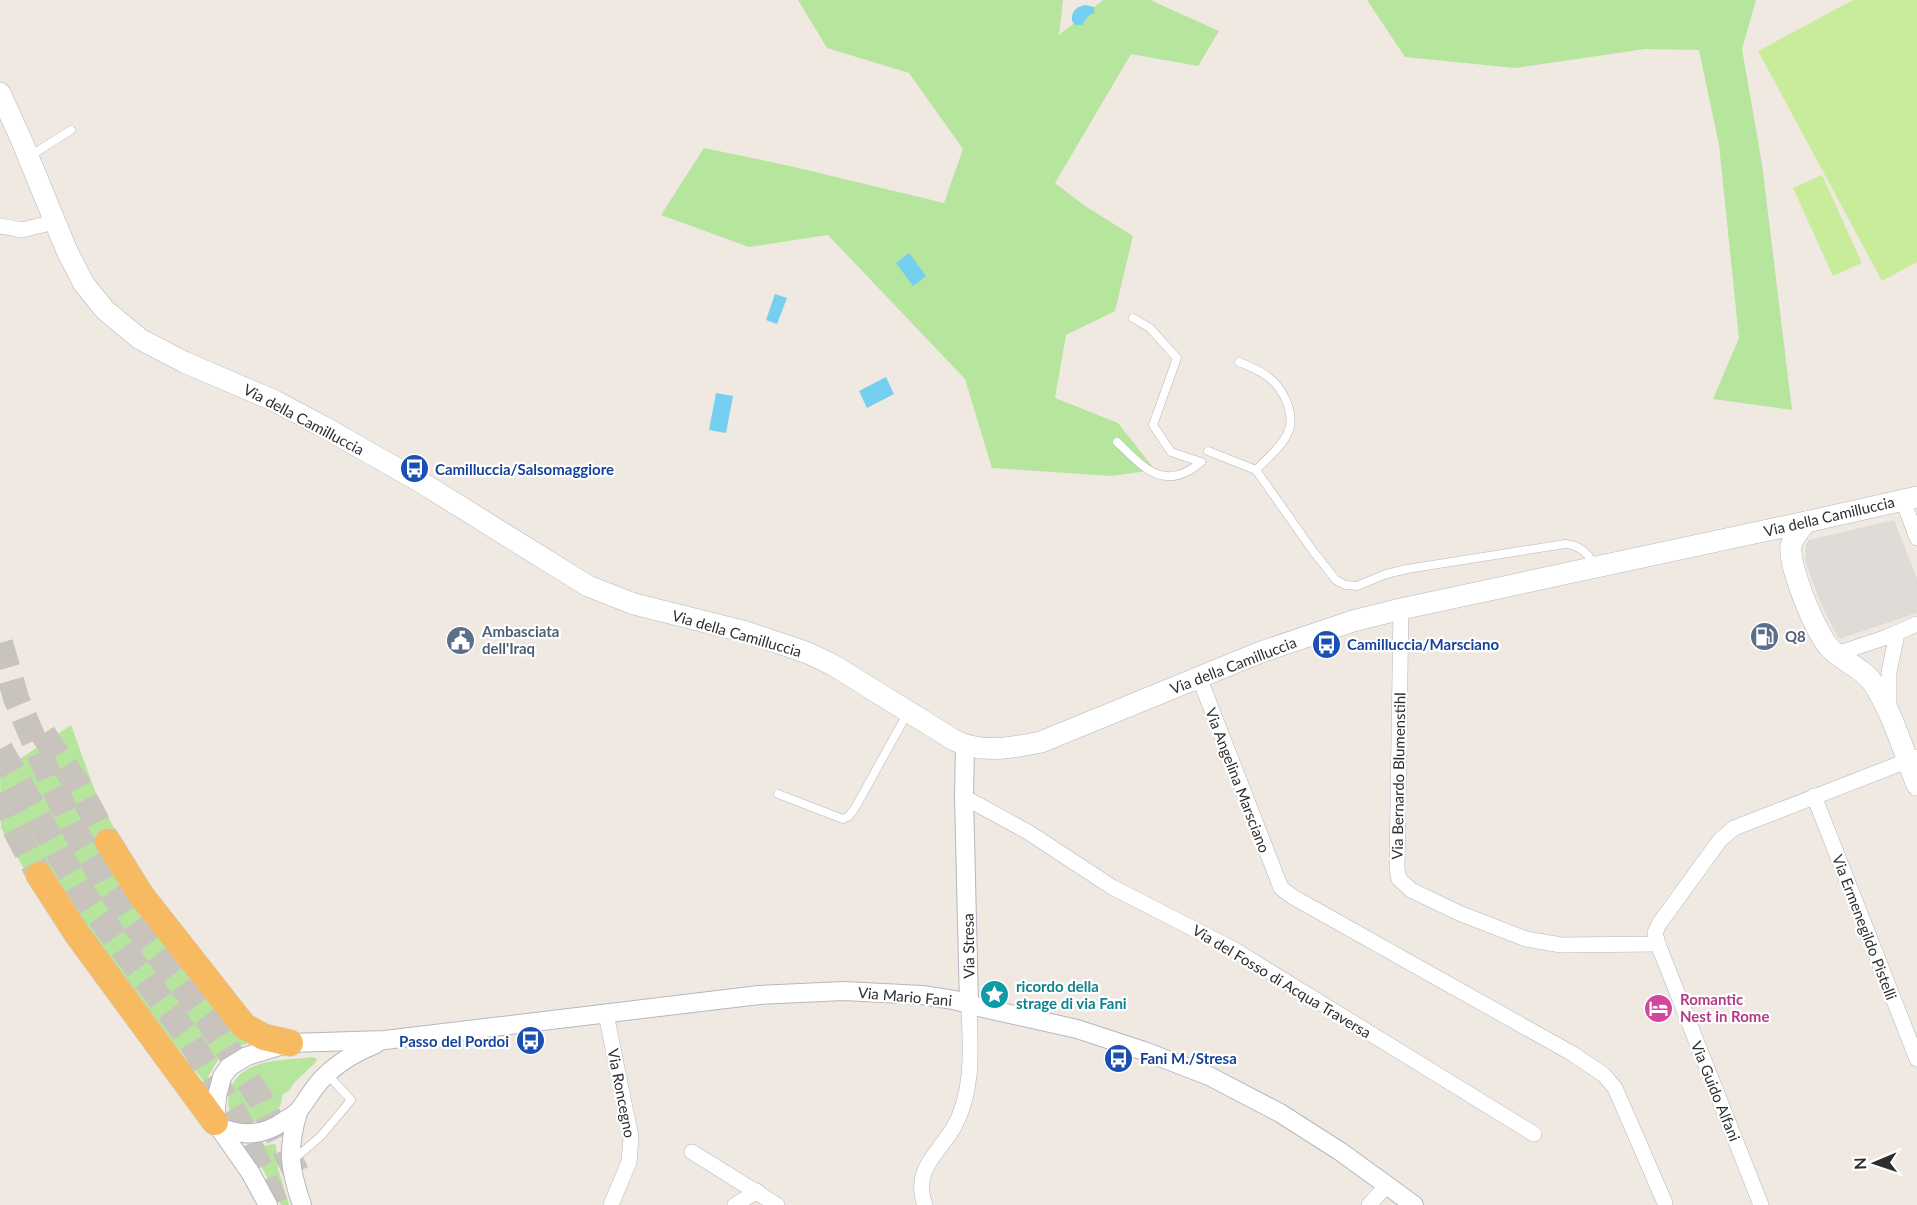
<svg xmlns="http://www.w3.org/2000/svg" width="1917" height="1205" viewBox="0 0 1917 1205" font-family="Lato,sans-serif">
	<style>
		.green { fill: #b6e59e }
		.pitch { fill: #c9ec9a }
		.plaza { fill: #dfdcd8 }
		.water { fill: #75cff0 }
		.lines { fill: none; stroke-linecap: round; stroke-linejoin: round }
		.trunk-tunnel { stroke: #c8c4bd; stroke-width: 26; stroke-dasharray: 26 13; stroke-linecap: butt }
		.service-casing { stroke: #b4b7c1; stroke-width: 9 }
		.minor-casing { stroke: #b4b7c1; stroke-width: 16 }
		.tertiary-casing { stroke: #b4b7c1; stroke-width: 20 }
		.secondary-casing { stroke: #b4b7c1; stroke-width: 22 }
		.trunk-casing { stroke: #c9c9c9; stroke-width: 27 }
		.service { stroke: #fff; stroke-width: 8 }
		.minor { stroke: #fff; stroke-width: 15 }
		.tertiary { stroke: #fff; stroke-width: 18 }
		.secondary { stroke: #fff; stroke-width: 21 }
		.trunk { stroke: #f8ba60; stroke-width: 26 }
		.labels { text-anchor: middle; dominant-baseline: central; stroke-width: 4.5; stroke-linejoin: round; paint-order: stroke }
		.street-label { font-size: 15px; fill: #2e2e2e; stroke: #fff }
		.transit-label { font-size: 15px; font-weight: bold; fill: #164399; stroke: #fff; text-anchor: start }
		.service-label { font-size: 15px; font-weight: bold; fill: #4e5e75; stroke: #fff; text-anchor: start }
		.culture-label { font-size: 15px; font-weight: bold; fill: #0d838f; stroke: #fff; text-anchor: start }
		.hotel-label { font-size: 15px; font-weight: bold; fill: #b23c85; stroke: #fff; text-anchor: start }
	</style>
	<rect width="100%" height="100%" fill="#efe9e1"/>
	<g class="green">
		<polygon points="798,0 1063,0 1059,35 1103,0 1150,0 1219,31 1198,66 1131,54 1055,183 1085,206 1133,236 1115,311 1066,335 1055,398 1118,423 1155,470 1111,476 992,468 965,379 828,235 749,247 661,215 704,148 790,166 944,203 963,149 909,73 827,48"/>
		<polygon points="1367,0 1756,0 1742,49 1762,164 1792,410 1713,399 1739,338 1719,145 1699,50 1645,49 1515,68 1405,57"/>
		<path d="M 71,725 L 95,791 L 118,836 L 226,1018 L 247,1044 C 221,1049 217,1061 205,1083 L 121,975 L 30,880 L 1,828 L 0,772 Z"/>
		<path d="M 313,1057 L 317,1059 L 316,1062 L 294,1083 L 289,1091 C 279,1094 284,1099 280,1106 C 271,1123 246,1126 232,1115 C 227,1107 227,1097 231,1088 C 242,1057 286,1061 313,1057 Z"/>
		<polygon points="273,1144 276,1145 278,1168 289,1205 281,1205 264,1171 252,1150 253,1148"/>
	</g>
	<g class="pitch">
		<polygon points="1853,0 1917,0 1917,262 1882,281 1758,51"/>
		<polygon points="1822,175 1862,263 1833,276 1793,188"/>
	</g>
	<polygon class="plaza" points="1894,520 1917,578 1917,613 1839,639 1820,602 1805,560 1806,544 1809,540"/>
	<g class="water">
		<path d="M 1086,5 L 1094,7 L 1094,13 L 1088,16 L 1082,25 L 1075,25 L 1072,21 C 1071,11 1077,6 1086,5 Z"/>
		<polygon points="909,253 926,276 913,286 896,263"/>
		<polygon points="775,294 787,298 777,324 766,320"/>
		<polygon points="886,377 894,394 867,408 859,391"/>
		<polygon points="716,393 733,396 726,433 709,430"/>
	</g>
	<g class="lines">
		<g class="trunk-tunnel">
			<polyline points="0,643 16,698 54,788 80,840 104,881 136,926 208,1019 259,1097 297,1174"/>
			<polyline points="43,734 75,781 108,842"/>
			<polyline points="0,749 59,854 85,897 186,1034 238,1119 276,1205"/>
			<polyline points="0,793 14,827 39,875"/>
		</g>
		<defs>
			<g id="service">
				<polyline points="30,156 71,130"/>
				<polyline points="1133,318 1150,328 1177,358 1153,425 1171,452 1201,462"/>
				<path d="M 1239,362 C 1248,366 1260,370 1268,377 C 1282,387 1293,409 1290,426 C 1287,443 1267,458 1256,470"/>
				<path d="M 1117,442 C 1144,468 1165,493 1201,462"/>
				<path d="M 1208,451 L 1256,470 L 1313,551 L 1336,580 L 1345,585 L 1357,586 L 1386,574 L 1407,569 L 1565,544 C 1580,545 1588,554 1596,566"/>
				<polyline points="778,794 843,819 849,816 855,808 907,714"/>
				<polyline points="294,1159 321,1136 351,1100 328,1075"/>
			</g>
			<g id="minor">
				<polyline points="0,226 22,230 54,222"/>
				<polyline points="1903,500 1917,538"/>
				<polyline points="1401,609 1397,869 1399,879 1411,890 1459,913 1526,939 1561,945 1658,944 1655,933 1659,924 1720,840 1734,828 1917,757"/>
				<polyline points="1836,654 1887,637 1917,624"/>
				<polyline points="1199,677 1281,888 1293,897 1573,1054 1604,1075 1615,1088 1665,1203"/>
				<polyline points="1889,708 1889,672 1897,634"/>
				<polyline points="1814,796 1917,1059"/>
				<polyline points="964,797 1028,832 1112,887 1233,949 1534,1134"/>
				<polyline points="1658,944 1761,1205"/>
				<polyline points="606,1014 631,1137 629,1162 611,1205"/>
				<polyline points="692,1152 777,1205"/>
				<polyline points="735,1205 757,1191"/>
				<path d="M 925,1205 C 912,1170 938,1154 954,1127 C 975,1088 970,1046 969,1004"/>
				<polyline points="1369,1205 1387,1185"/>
			</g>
			<g id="tertiary">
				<polyline points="965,746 964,797 969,1004"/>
				<path d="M 298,1112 C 287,1150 289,1167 302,1205"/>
				<path d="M 218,1126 C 241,1137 263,1136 284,1121 C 289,1118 295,1115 299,1110 C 308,1099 314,1086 325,1076 C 340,1061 356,1052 376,1044"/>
				<polyline points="268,1205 250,1172 215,1122 217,1096 222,1077 229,1067 247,1056 290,1043 385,1040 759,995 844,991 922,995 954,1000 983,1008 1077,1029 1144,1051 1209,1076 1280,1113 1341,1152 1414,1205"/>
			</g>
			<g id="secondary">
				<path d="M 0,93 L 21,139 L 67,251 L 84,284 L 105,310 L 140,339 L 184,362 L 275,401 L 322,426 L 419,481 L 588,586 L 634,604 L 746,632 L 808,653 L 833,665 L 954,740 C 981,754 1012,748 1041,742 L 1261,652 L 1353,621 L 1401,609 L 1806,522 L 1917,497"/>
				<path d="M 1806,522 C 1800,530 1793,536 1791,546 C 1788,565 1816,634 1830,648 C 1843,662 1862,667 1873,683 C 1892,712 1904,752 1917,785"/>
			</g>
			<g id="trunk">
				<polyline points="108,842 141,895 244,1026 264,1037 290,1043"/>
				<polyline points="39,875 77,934 215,1122"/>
			</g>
		</defs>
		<use href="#service" class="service-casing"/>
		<use href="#minor" class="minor-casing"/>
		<use href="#tertiary" class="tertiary-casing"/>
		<use href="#secondary" class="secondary-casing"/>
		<use href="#trunk" class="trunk-casing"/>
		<use href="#service" class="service"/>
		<use href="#minor" class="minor"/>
		<use href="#tertiary" class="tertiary"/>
		<use href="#secondary" class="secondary"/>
		<use href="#trunk" class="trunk"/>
	</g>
	<defs>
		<symbol id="bus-disc" viewBox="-11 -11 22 22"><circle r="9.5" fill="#1a4fb4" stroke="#fff"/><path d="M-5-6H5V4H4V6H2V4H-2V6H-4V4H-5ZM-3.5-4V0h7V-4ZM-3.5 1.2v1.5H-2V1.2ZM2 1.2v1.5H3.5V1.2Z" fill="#fff"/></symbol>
		<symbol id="fuel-disc" viewBox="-11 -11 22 22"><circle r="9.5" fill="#5c6f8a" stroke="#fff"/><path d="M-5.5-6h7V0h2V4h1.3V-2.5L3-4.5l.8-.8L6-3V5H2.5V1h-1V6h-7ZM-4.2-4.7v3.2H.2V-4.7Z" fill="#fff"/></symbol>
		<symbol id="civic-disc" viewBox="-11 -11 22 22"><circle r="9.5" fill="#5c6f8a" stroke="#fff"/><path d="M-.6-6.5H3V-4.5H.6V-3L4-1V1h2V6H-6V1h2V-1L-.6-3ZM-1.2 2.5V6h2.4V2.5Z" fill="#fff"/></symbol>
		<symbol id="sight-disc" viewBox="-11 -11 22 22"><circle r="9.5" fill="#0f9aa8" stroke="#fff"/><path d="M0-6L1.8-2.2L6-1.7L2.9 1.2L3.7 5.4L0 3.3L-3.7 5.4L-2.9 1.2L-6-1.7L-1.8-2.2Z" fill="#fff"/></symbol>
		<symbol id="hotel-disc" viewBox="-11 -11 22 22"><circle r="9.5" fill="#d1479c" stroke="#fff"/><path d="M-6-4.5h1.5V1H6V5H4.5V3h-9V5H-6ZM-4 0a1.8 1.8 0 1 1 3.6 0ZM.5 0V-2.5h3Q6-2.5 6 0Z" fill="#fff"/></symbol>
	</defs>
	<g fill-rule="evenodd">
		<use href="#bus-disc" x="398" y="452" width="33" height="33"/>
		<use href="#fuel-disc" x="1748" y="620" width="33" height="33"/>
		<use href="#civic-disc" x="444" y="624" width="33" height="33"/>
		<use href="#bus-disc" x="1310" y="628" width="33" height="33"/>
		<use href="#sight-disc" x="978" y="978" width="33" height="33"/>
		<use href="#hotel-disc" x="1642" y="992" width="33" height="33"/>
		<use href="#bus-disc" x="514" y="1024" width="33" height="33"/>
		<use href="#bus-disc" x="1102" y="1042" width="33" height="33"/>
	</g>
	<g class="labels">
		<g class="street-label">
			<text transform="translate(304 419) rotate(28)">Via della Camilluccia</text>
			<text transform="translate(1829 516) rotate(-13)">Via della Camilluccia</text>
			<text transform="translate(737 633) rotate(16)">Via della Camilluccia</text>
			<text transform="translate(1233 665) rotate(-21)">Via della Camilluccia</text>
			<text transform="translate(1398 776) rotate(-89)">Via Bernardo Blumenstihl</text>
			<text transform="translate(1238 780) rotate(69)">Via Angelina Marsciano</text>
			<text transform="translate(1865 927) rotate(69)">Via Ermenegildo Pistelli</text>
			<text transform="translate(968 946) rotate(-91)">Via Stresa</text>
			<text transform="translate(1282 981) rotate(31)">Via del Fosso di Acqua Traversa</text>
			<text transform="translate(905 996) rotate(5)">Via Mario Fani</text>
			<text transform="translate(1716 1091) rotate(68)">Via Guido Alfani</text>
			<text transform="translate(622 1093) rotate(79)">Via Roncegno</text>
		</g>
		<g class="transit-label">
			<text x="435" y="469">Camilluccia/Salsomaggiore</text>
			<text x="1347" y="644">Camilluccia/Marsciano</text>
			<text x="509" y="1041" text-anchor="end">Passo del Pordoi</text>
			<text x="1140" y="1058">Fani M./Stresa</text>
		</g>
		<g class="service-label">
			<text x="482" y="631">Ambasciata<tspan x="482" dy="17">dell'Iraq</tspan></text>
			<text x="1785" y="636">Q8</text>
		</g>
		<g class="culture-label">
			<text x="1016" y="986">ricordo della<tspan x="1016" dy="17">strage di via Fani</tspan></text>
		</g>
		<g class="hotel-label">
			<text x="1680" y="999">Romantic<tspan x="1680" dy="17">Nest in Rome</tspan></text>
		</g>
	</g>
	<g transform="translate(1875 1163) rotate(268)" stroke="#ffffff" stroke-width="4.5" paint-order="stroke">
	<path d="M0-4.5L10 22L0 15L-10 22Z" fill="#2e2e2e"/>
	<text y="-9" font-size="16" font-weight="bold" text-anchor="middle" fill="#2e2e2e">N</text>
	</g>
</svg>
